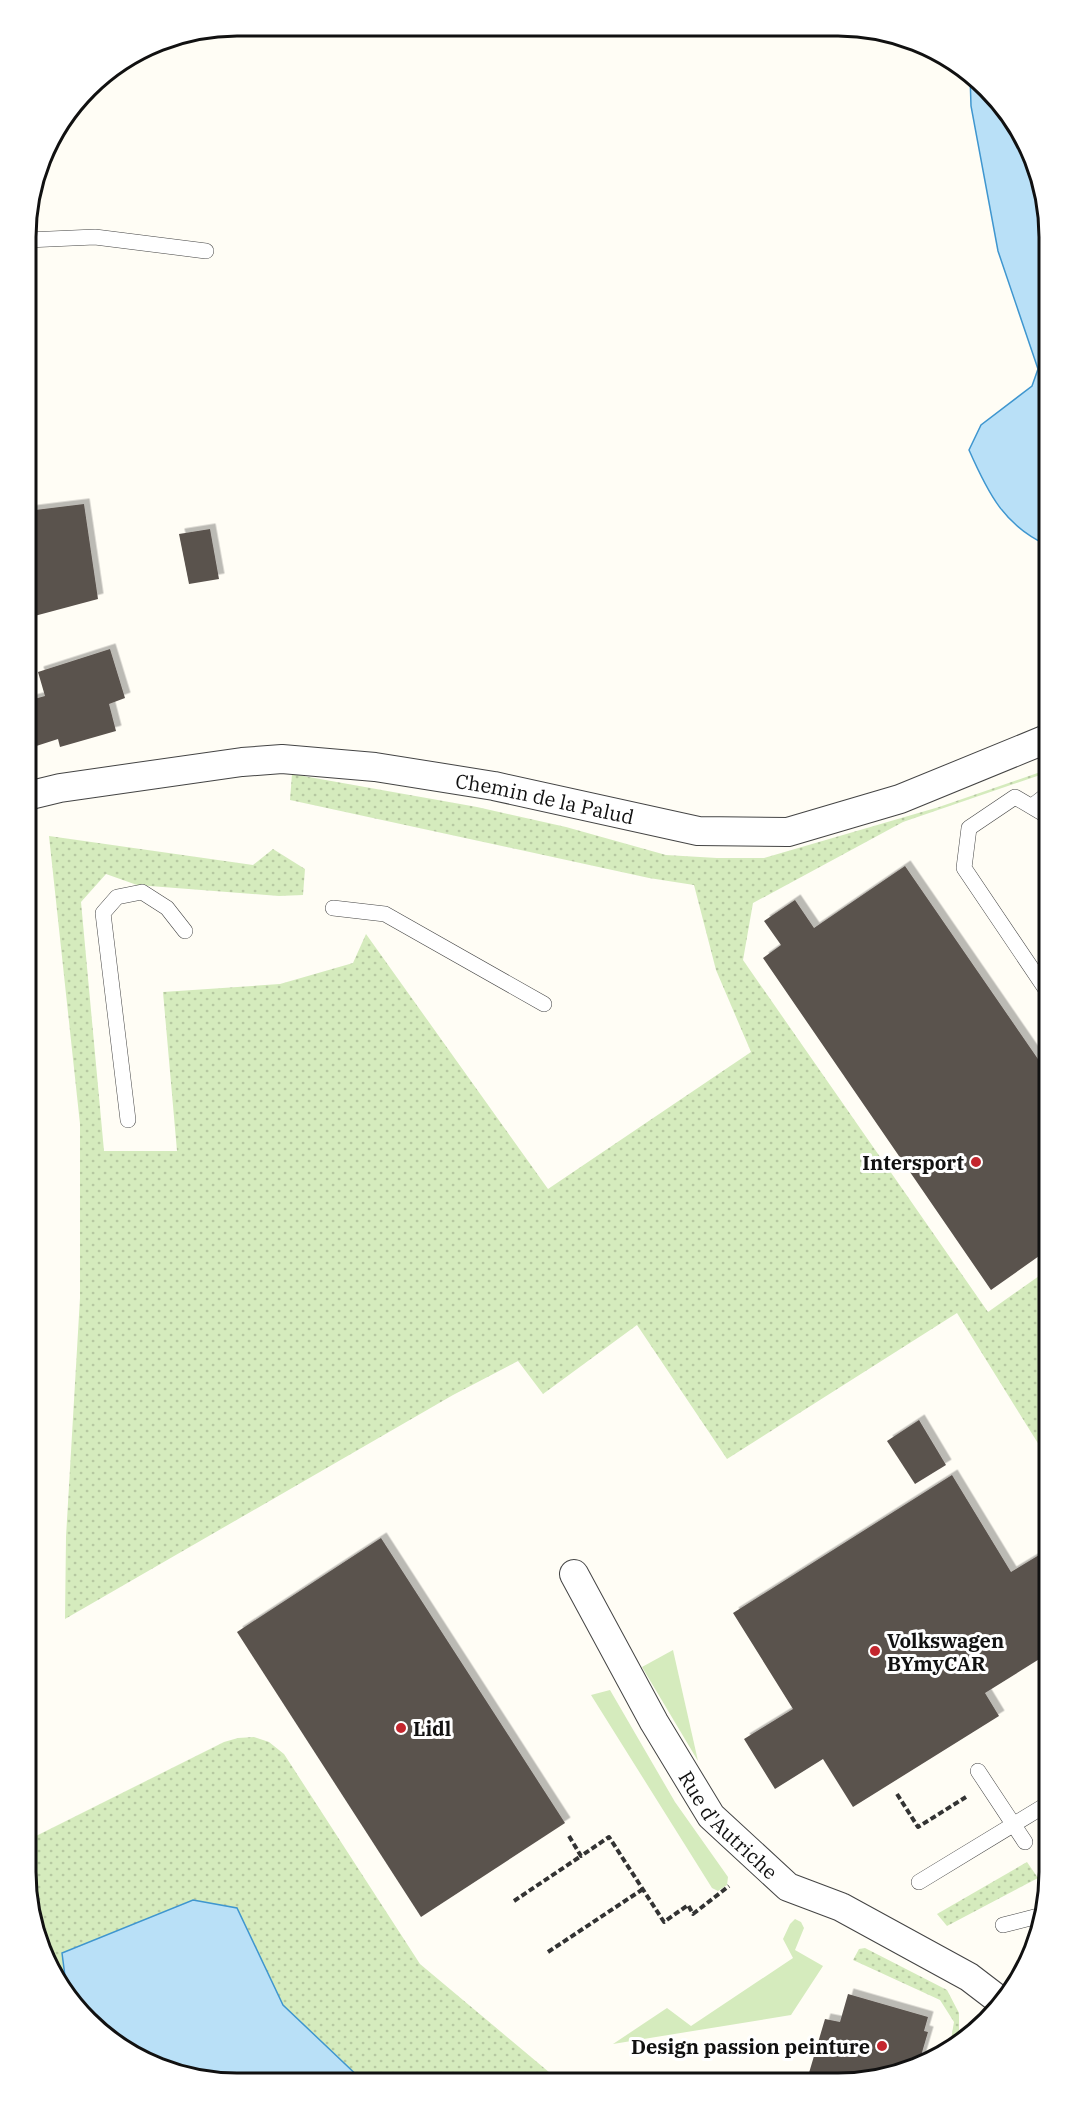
<svg xmlns="http://www.w3.org/2000/svg" width="1075" height="2109" viewBox="0 0 1075 2109" font-family="'IBM Plex Serif',serif">
	<style>
		.grass { fill: url(#grass-dots) }
		.garden { fill: #d5ebbd }
		.water { fill: #b9e0f7; stroke: #3f96cf; stroke-width: 1.5 }
		.building { fill: #5a524d; filter: url(#shadow) }
		.lines { fill: none; stroke-linecap: round; stroke-linejoin: round }
		.service-casing { stroke: #444; stroke-width: 16 }
		.minor-casing { stroke: #444; stroke-width: 30 }
		.path { stroke: #333; stroke-width: 4; stroke-dasharray: 6 3; stroke-linecap: butt }
		.service { stroke: #fff; stroke-width: 15 }
		.minor { stroke: #fff; stroke-width: 28 }
		.poi-dot { fill: #c4262e; stroke: #fff; stroke-width: 2 }
		.labels { text-anchor: middle; dominant-baseline: central; stroke-width: 6; stroke-linejoin: round; paint-order: stroke }
		.street-label { font-size: 20px; fill: #111; stroke: #fff }
		.poi-label { font-size: 20px; font-weight: bold; fill: #111; stroke: #fff; text-anchor: end }
		.rim { fill: none; stroke: #111; stroke-width: 3 }
	</style>
	<defs>
		<pattern id="grass-dots" width="8" height="8" patternUnits="userSpaceOnUse" patternTransform="scale(1.5)"><rect width="8" height="8" fill="#d5ebbd"/><path d="M2 2h.1M6 6h.1" fill="none" stroke="#b6c8a1" stroke-width="1.8" stroke-linecap="round"/></pattern>
		<filter id="shadow"><feDropShadow dx="5.5" dy="-5.5" stdDeviation="0" flood-color="#0004"/></filter>
	</defs>
	<rect width="100%" height="100%" fill="#fffdf5"/>
	<g class="grass">
		<polygon points="1049,769 1049,772 903,822 753,903 743,960 988,1312 1049,1269 1049,1461 957,1313 727,1459 637,1325 543,1394 518,1361 453,1395 65,1619 66,1537 80,1298 80,1124 49,836 253,865 273,849 305,869 303,895 279,896 137,885 106,874 81,902 104,1151 177,1151 163,992 280,984 353,963 366,934 548,1189 751,1052 716,970 694,885 649,878 290,800 292,774 477,807 566,827 666,855 717,858 764,858 939,807"/>
		<polygon points="254,1737 269,1742 284,1754 420,1964 562,2083 209,2082 144,2062 98,2031 37,1940 26,1872 26,1841 224,1742 238,1738"/>
		<polygon points="1027,1862 1038,1878 947,1926 937,1914"/>
		<polygon points="865,1948 947,1990 959,2013 959,2045 949,2051 954,2022 940,2000 853,1960 859,1949"/>
	</g>
	<g class="garden">
		<polygon points="673,1650 698,1761 642,1667"/>
		<polygon points="610,1690 675,1802 728,1877 727,1885 718,1891 712,1888 591,1695"/>
		<polygon points="795,1919 801,1922 804,1928 795,1950 823,1966 791,2015 613,2044 667,2008 691,2026 793,1958 783,1939 790,1924"/>
	</g>
	<g class="water">
		<path d="M 970,74 L 978,78 L 1038,169 L 1049,237 L 1049,546 C 1004,526 988,493 969,450 L 981,425 L 1032,386 L 1038,369 L 998,251 L 971,106 Z"/>
		<polygon points="193,1900 237,1908 283,2005 364,2082 209,2082 144,2062 98,2031 66,1984 62,1953"/>
	</g>
	<g class="building">
		<polygon points="84,504 98,599 27,618 27,511"/>
		<polygon points="210,529 219,579 189,584 179,534"/>
		<polygon points="110,649 125,698 109,704 116,731 60,747 58,739 27,749 27,701 45,696 38,672"/>
		<polygon points="905,866 1049,1075 1049,1249 991,1290 763,958 781,945 764,921 795,900 814,928"/>
		<polygon points="919,1420 946,1465 915,1484 887,1441"/>
		<polygon points="952,1475 1011,1572 1049,1549 1049,1653 985,1693 999,1716 853,1807 823,1759 775,1789 744,1739 793,1709 733,1613"/>
		<polygon points="381,1538 565,1823 421,1917 237,1632"/>
		<polygon points="848,1994 928,2017 924,2031 928,2032 918,2066 906,2072 838,2083 806,2083 825,2019 840,2022"/>
	</g>
	<g class="lines">
		<defs>
			<g id="service">
				<polyline points="27,240 95,237 206,251"/>
				<polyline points="1032,806 1049,793"/>
				<polyline points="333,908 385,914 544,1004"/>
				<polyline points="1049,994 964,868 969,828 1015,797 1049,817"/>
				<polyline points="128,1120 103,913 117,897 142,892 167,908 185,931"/>
				<polyline points="978,1771 1025,1842"/>
				<polyline points="919,1882 1049,1803"/>
				<polyline points="1003,1925 1042,1915"/>
			</g>
			<g id="minor">
				<path id="s1" d="M 27,796 L 60,788 L 242,762 L 282,759 L 375,767 L 494,786 L 698,831 L 788,832 L 900,799 L 1049,738"/>
				<path id="s2" d="M 574,1574 L 654,1722 L 711,1816 L 788,1887 L 841,1907 L 969,1977 L 1003,2003"/>
			</g>
		</defs>
		<use href="#service" class="service-casing"/>
		<use href="#minor" class="minor-casing"/>
		<g class="path">
			<polyline points="897,1794 918,1827 966,1797"/>
			<polyline points="569,1836 581,1856 609,1837 664,1922 688,1905 693,1914 729,1886"/>
			<polyline points="514,1901 581,1856"/>
			<polyline points="548,1952 643,1889"/>
		</g>
		<use href="#service" class="service"/>
		<use href="#minor" class="minor"/>
	</g>
	<g class="poi-dot">
		<circle cx="976" cy="1162" r="6"/>
		<circle cx="875" cy="1651" r="6"/>
		<circle cx="401" cy="1728" r="6"/>
		<circle cx="882" cy="2046" r="6"/>
	</g>
	<g class="labels">
		<g class="street-label">
			<text stroke="none"><textPath href="#s1" startOffset="524">Chemin de la Palud</textPath></text>
			<text stroke="none"><textPath href="#s2" startOffset="296">Rue d'Autriche</textPath></text>
		</g>
		<g class="poi-label">
			<text x="964" y="1162">Intersport</text>
			<text x="887" y="1640" text-anchor="start">Volkswagen<tspan x="887" dy="23">BYmyCAR</tspan></text>
			<text x="413" y="1728" text-anchor="start">Lidl</text>
			<text x="870" y="2046">Design passion peinture</text>
		</g>
	</g>
	<path d="M0 0H1075V2109H0ZM237 36H838A201 201 0 0 1 1039 237V1872A201 201 0 0 1 838 2073H237A201 201 0 0 1 36 1872V237A201 201 0 0 1 237 36Z" fill="#fff" fill-rule="evenodd"/>
	<path class="rim" d="M237 36H838A201 201 0 0 1 1039 237V1872A201 201 0 0 1 838 2073H237A201 201 0 0 1 36 1872V237A201 201 0 0 1 237 36Z"/>
</svg>
